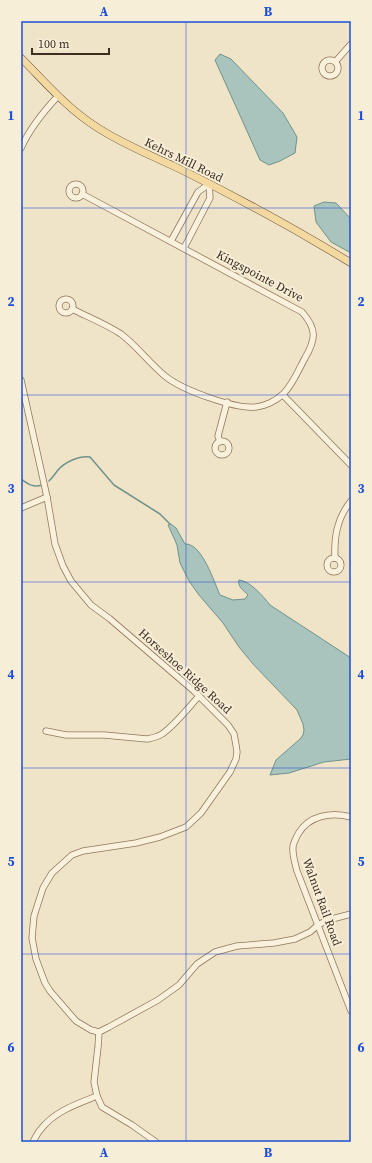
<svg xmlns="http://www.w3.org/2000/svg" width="372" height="1163" viewBox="0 0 372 1163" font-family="'Source Serif 4',serif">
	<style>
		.water { fill: #a9c4bc; stroke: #6f938a }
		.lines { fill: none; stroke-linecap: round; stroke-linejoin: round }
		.stream { stroke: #6f938a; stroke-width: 1.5 }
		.minor-casing { stroke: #8d765c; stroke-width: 7 }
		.major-casing { stroke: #5b4430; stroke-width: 8 }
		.minor { stroke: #faf1dc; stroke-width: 5.5 }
		.major { stroke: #f3d9a0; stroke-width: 7 }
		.grid { fill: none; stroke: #1d4ed8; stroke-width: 1; stroke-opacity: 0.55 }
		.labels { text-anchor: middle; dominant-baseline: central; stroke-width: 4; stroke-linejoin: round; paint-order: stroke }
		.street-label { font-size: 12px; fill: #3d2e20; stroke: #f7eed8 }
		.neatline { fill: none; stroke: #1d4ed8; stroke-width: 1.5 }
		.grid-label { font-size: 13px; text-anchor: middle; font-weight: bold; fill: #1d4ed8 }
	</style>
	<rect width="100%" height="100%" fill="#f0e4c8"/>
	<g class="water">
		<polygon points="220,54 231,59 283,113 297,137 295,153 280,161 269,165 260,160 215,60"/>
		<polygon points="324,202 336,203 351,219 351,253 331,242 316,222 314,206"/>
		<path d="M 171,524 L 176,528 L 185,544 C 202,543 214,582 220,595 L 233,600 L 245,599 L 248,595 C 244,591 237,586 239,580 C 250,581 263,596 270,605 L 351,658 L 351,759 L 324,762 L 289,773 L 270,775 L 276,760 L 300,739 L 303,735 L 304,730 L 303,724 L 297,710 L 253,664 L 239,647 L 223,623 L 199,595 L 189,581 L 180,563 L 177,545 L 169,527 L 168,525 Z"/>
	</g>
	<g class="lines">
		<g class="stream">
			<path d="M 21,479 C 28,484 33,488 42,485"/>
			<path d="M 49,481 C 53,477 55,474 58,470 C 65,462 80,455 90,457 L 114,485 L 160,514 L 170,524"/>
		</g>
		<defs>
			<g id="minor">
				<circle cx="330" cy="68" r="8"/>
				<polyline points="335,62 351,44"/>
				<path d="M 21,148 C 30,128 43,112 58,96"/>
				<circle cx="76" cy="191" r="7"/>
				<polyline points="171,241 198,192 209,184"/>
				<polyline points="184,248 210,198 209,184"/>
				<circle cx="66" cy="306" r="7"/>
				<path d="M 72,309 C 88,317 106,324 121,334 C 137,346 149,363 165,376 C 182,390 234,409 256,407 C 265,406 276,401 283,394 C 292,386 299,369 305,358 C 316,339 317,329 302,312 L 82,194"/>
				<polyline points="21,380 47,497 55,544 63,566 71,581 91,605 110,619 194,691 228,725 234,734 236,745 237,752 236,759 230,772 201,813 186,827 160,837 136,843 83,851 72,855 52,873 43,888 34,916 32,938 36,959 45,983 50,991 76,1021 91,1030 99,1032 98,1047 94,1082 97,1096 102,1107 132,1125 156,1142"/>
				<polyline points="283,395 351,465"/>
				<circle cx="222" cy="448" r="7"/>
				<polyline points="220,442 218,436 227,402"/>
				<polyline points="21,508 47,497"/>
				<path d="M 335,558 C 334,537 337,518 351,501"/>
				<circle cx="334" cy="565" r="7"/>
				<path d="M 46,731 L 66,735 L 104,735 L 147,739 C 152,738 158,737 162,734 C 174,726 189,707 199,696"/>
				<path d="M 351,817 C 331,812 309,815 298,834 C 296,838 294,842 293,846 C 292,854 295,863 297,871 L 351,1011"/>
				<polyline points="99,1032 109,1027 158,1000 179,985 197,964 215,952 237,946 274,943 295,939 310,932 318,925 328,920 351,914"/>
				<path d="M 33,1142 C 35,1138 38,1132 41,1129 C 55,1111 77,1104 97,1096"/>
			</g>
			<path id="major" d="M 21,58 C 45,82 66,107 95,126 C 123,145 156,157 186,172 C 242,200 297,230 351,263"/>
		</defs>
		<use href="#minor" class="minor-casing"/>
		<use href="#major" class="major-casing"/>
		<use href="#minor" class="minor"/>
		<use href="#major" class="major"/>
	</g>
	<path class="grid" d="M 186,21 L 186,1142M 21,208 L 351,208M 21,395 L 351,395M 21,582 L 351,582M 21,768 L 351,768M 21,954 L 351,954"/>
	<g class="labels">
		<g class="street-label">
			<text transform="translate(184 160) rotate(26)">Kehrs Mill Road</text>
			<text transform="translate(260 276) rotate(28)">Kingspointe Drive</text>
			<text transform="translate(185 671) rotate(42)">Horseshoe Ridge Road</text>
			<text transform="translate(322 902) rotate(70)">Walnut Rail Road</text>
		</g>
	</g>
	<rect width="372" height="1163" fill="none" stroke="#f7eed8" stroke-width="44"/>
	<path d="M32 48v6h77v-6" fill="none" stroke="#3d2e20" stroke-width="2"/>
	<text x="38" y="48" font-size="12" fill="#3d2e20" stroke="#f7eed8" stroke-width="3" paint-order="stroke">100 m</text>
	<rect x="22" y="22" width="328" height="1119" class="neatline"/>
	<g class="grid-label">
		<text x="104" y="16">A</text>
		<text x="268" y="16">B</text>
		<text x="11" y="120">1</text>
		<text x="361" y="120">1</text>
		<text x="11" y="306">2</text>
		<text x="361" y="306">2</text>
		<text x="11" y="493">3</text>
		<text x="361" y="493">3</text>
		<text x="11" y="679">4</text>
		<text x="361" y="679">4</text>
		<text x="11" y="866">5</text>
		<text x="361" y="866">5</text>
		<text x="11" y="1052">6</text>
		<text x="361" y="1052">6</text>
		<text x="104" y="1157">A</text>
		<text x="268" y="1157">B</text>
	</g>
</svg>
